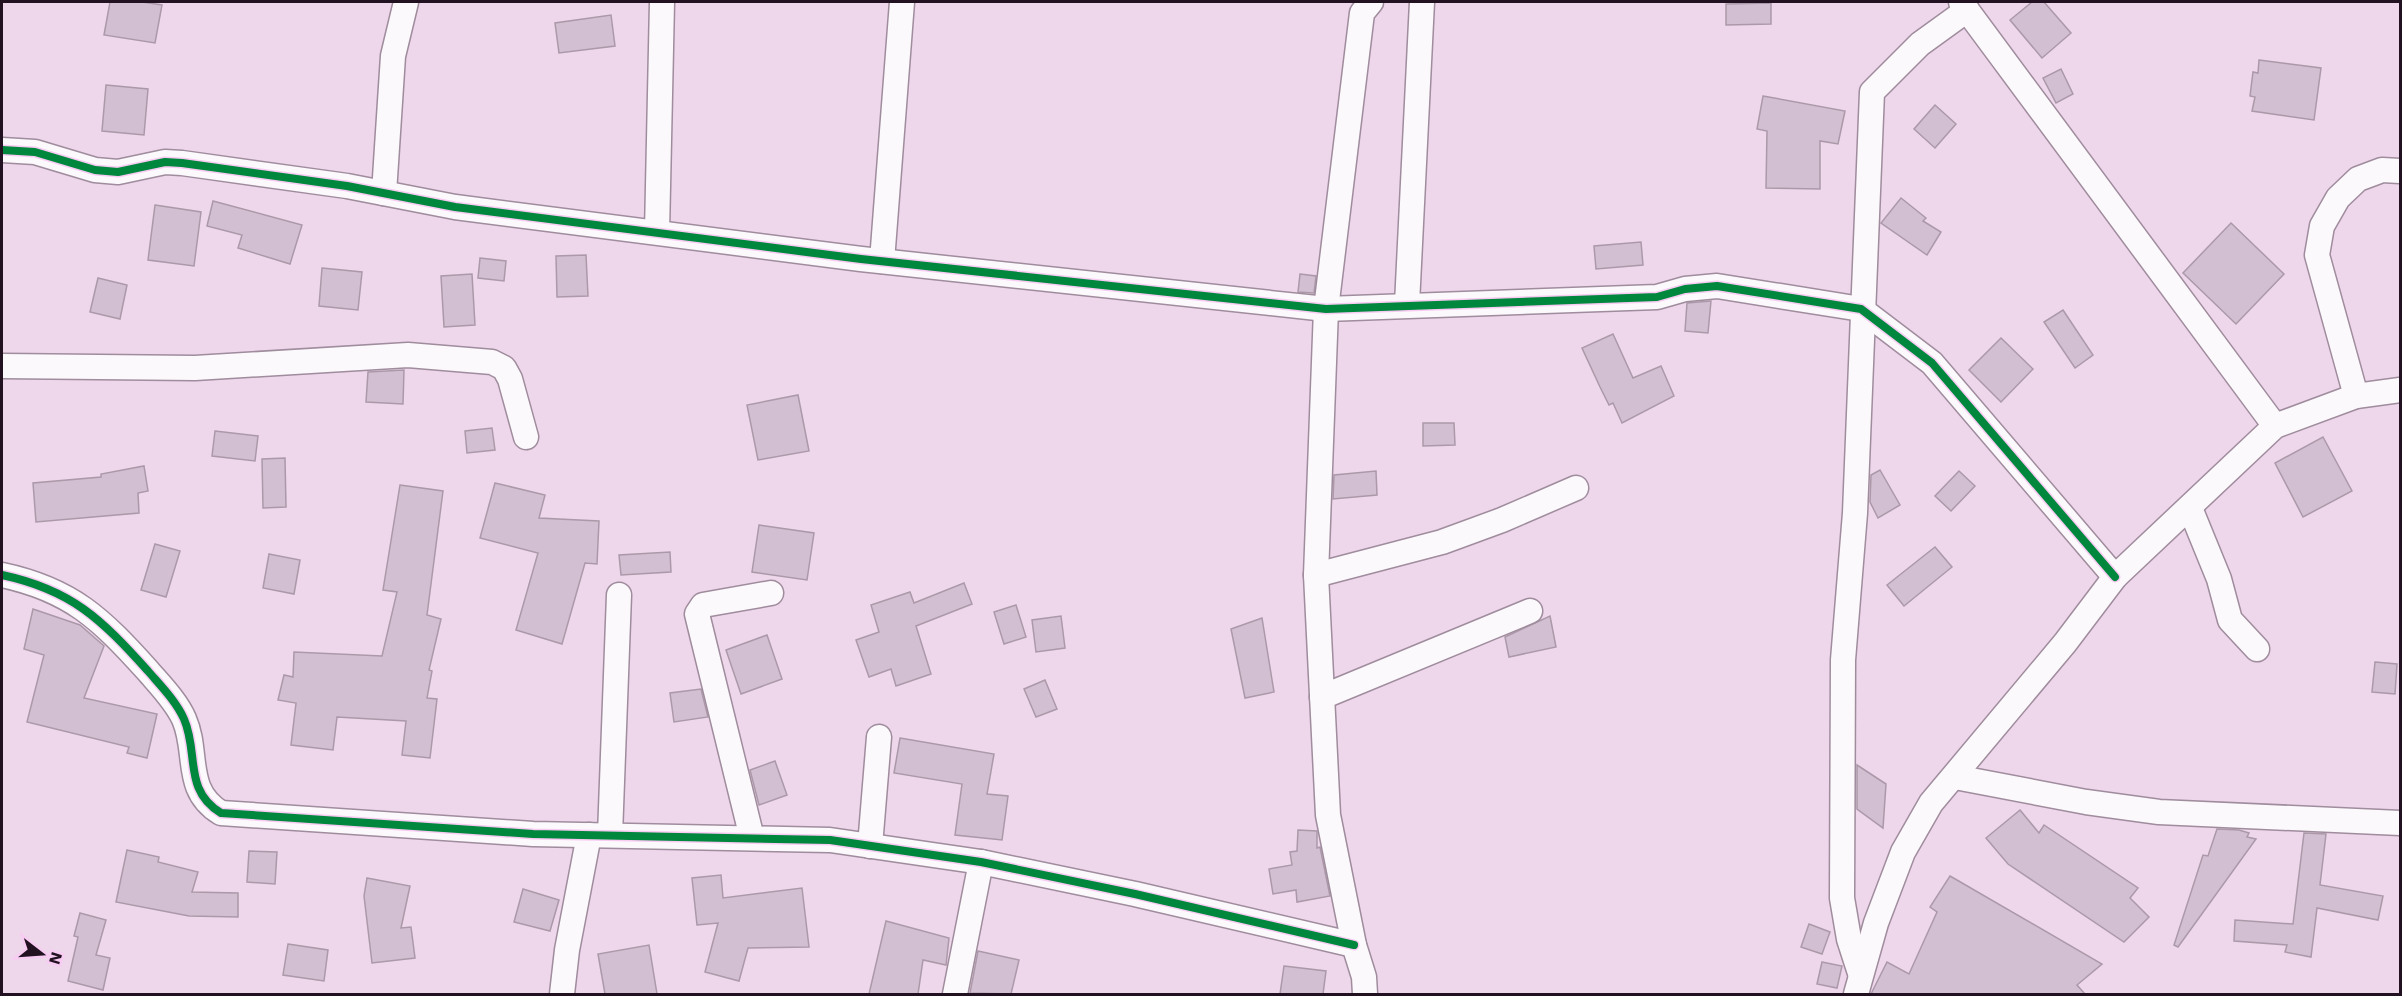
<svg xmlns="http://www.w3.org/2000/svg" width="2402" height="996" viewBox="0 0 2402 996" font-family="'Work Sans',sans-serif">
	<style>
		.building { fill: #d2bfd1; stroke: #ab99a9; stroke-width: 1.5 }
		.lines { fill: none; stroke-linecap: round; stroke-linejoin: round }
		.minor-casing { stroke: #9f8c9d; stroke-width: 27 }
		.minor { stroke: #fcf9fc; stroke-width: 24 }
		.cycleway-casing { stroke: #f8cbf3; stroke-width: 11 }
		.cycleway { stroke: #00873e; stroke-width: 8 }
	</style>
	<rect width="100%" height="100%" fill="#eed6eb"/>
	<g class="building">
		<polygon points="110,2 142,2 162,5 155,43 104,35"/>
		<polygon points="2032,2 2044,2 2071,33 2042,58 2010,20"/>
		<polygon points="1771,3 1771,24 1726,25 1726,4"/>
		<polygon points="611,15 615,46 559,53 555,23"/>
		<polygon points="2259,60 2321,68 2314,120 2252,111 2255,97 2250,96 2253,72 2258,73"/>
		<polygon points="2061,69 2073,94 2056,103 2043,78"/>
		<polygon points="106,85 148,89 144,135 102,131"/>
		<polygon points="1763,96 1845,111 1838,144 1820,141 1820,189 1766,188 1767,131 1757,129"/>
		<polygon points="1935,105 1956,124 1935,148 1914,129"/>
		<polygon points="1901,198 1926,218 1923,221 1941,232 1927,255 1881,223"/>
		<polygon points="213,201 302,225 290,264 238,248 242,235 207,226"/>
		<polygon points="155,205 201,212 194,266 148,260"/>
		<polygon points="2231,223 2284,274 2236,324 2183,273"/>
		<polygon points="1641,242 1643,265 1596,269 1594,246"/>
		<polygon points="586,255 588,296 557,297 556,256"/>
		<polygon points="480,258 506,261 504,281 478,278"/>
		<polygon points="322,268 362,272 358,310 319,306"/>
		<polygon points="472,274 475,325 444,327 441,276"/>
		<polygon points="1300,274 1316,276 1314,293 1298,292"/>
		<polygon points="98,278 127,285 120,319 90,312"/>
		<polygon points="1711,301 1708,333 1685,331 1687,303"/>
		<polygon points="2063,310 2093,355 2075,368 2044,322"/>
		<polygon points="1613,334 1633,378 1661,366 1674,396 1622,423 1613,403 1609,405 1600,387 1582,348"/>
		<polygon points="2001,338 2033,369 2001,402 1969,370"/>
		<polygon points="404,370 403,404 366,402 368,372"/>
		<polygon points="798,395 809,451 758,460 747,405"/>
		<polygon points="1423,423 1454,423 1455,445 1423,446"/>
		<polygon points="492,428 495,450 467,453 465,431"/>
		<polygon points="215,431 258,436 255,461 212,456"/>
		<polygon points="2323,437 2352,491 2303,517 2275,463"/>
		<polygon points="285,458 286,507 263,508 262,459"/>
		<polygon points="144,466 148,491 138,493 139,513 36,522 33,483 101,477 101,474"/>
		<polygon points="1880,470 1900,505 1878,518 1870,502 1871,475"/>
		<polygon points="1376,471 1377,495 1333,499 1334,475"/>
		<polygon points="1959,471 1975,486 1951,511 1935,496"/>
		<polygon points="495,483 545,495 539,518 599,521 597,564 585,563 562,644 516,630 538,553 480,538"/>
		<polygon points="400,485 443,491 427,615 441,619 429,670 432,671 427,698 437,699 430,758 402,755 406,721 337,717 333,750 291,745 296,703 278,700 284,675 293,677 294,652 382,656 397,592 383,590"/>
		<polygon points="759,525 814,533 807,580 752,572"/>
		<polygon points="155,544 180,551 166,597 141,590"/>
		<polygon points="1935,547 1952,567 1904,606 1887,585"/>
		<polygon points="670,552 671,572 621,575 619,555"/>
		<polygon points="269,554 300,560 294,594 263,588"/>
		<polygon points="964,583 972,604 916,626 931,674 896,686 891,669 869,677 856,640 879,632 871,605 910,592 914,603"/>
		<polygon points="1016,605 1026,637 1004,644 994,612"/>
		<polygon points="33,609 80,625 104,646 84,698 157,714 147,758 127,753 129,747 27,722 44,655 24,649"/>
		<polygon points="1061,616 1065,648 1036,652 1032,620"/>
		<polygon points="1550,616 1556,647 1509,657 1505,637"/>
		<polygon points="1262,618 1274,692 1245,698 1231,629"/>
		<polygon points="767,635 782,679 741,694 726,650"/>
		<polygon points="2375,662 2397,664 2395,694 2372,692"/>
		<polygon points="1045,680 1057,709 1036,717 1024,689"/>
		<polygon points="701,689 708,717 674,722 670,693"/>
		<polygon points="900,738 994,754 987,794 1008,796 1002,840 955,835 962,784 894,773"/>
		<polygon points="775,761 787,795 759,805 750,770"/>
		<polygon points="1857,765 1886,784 1883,828 1857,809"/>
		<polygon points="2020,810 2039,833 2044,825 2138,888 2130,898 2149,917 2124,942 2008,864 1986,838"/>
		<polygon points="2217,829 2239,830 2249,833 2247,837 2256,839 2178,947 2174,945 2203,855 2208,856"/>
		<polygon points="1298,830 1317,831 1317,848 1320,847 1330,896 1297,902 1296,890 1273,894 1269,869 1292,865 1290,852 1297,851"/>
		<polygon points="2304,833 2326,834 2320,885 2383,896 2378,920 2317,908 2311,957 2285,952 2287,945 2234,941 2235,920 2293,924"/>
		<polygon points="127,850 159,857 158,862 198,872 192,892 238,893 238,917 189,916 116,902"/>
		<polygon points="249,851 277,852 275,884 247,882"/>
		<polygon points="721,875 723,898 802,888 809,947 748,948 739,981 705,972 718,923 697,925 692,878"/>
		<polygon points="1950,876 2102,964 2077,985 2085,994 1871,994 1887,962 1909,974 1937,912 1930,907"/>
		<polygon points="367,878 410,886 401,928 411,927 415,958 372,963 364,896"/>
		<polygon points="523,889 559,900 550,931 514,922"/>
		<polygon points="80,913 106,920 96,955 110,958 103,990 68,981 78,937 74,936"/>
		<polygon points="886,921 949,938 946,965 923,960 918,994 869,994"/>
		<polygon points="1809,924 1830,932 1822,954 1801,947"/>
		<polygon points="288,944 328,950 324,981 283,975"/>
		<polygon points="649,945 657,994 605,994 598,954"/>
		<polygon points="978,951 1019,960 1011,994 970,993"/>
		<polygon points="1822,962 1842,966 1837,988 1817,984"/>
		<polygon points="1284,966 1326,971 1323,994 1280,994"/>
	</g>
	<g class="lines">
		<defs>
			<g id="minor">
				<polyline points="1961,2 2275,426"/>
				<polyline points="2,150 35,152 95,170 118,172 165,162 182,163 347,186 455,207 861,259 1326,309 1657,297 1685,289 1717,286 1861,309 1932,363 2115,577"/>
				<polyline points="384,193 393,56 406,2"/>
				<polyline points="657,232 662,2"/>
				<polyline points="882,261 902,2"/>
				<polyline points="1407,304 1422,2"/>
				<polyline points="2,366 195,368 408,355 492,362 504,368 510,379 526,437"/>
				<polyline points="2356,396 2317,255 2322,226 2338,198 2358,179 2382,170 2400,171"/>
				<polyline points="2190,508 2219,579 2230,620 2257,649"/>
				<path d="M 2,575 C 72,590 101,619 148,671 C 160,685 176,701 184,719 C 199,753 183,790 221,813 L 533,834 L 830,840 L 981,862 L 1135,894 L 1354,945"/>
				<polyline points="1316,575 1442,542 1502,520 1576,488"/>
				<polyline points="1322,697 1530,611"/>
				<polyline points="1955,777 2086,802 2159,812 2400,823"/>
				<polyline points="610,835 619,595"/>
				<polyline points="752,838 697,614 703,605 771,593"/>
				<polyline points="870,846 879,737"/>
				<polyline points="1860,973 1849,939 1842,898 1843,660 1855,513 1872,92 1920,44 1967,10"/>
				<polyline points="562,994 567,950 589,835"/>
				<polyline points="955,994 981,862"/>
				<polyline points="1365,994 1364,977 1354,945 1328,815 1316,575 1326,309 1362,13 1371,2"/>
				<polyline points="1856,994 1876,923 1903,852 1931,803 2065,643 2115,577 2275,426 2356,396 2400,390"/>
			</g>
		</defs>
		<use href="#minor" class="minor-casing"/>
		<use href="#minor" class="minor"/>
		<defs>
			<g id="cycleway">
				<polyline points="2,150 35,152 95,170 118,172 165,162 182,163 347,186 455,207 861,259 1326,309 1657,297 1685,289 1717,286 1861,309 1932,363 2115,577"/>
				<path d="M 2,575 C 72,590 101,619 148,671 C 160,685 176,701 184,719 C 199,753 183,790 221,813 L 533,834 L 830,840 L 981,862 L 1135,894 L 1354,945"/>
			</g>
		</defs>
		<use href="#cycleway" class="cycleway-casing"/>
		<use href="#cycleway" class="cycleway"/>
	</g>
	<rect width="2402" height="996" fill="none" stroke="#221221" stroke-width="6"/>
	<g transform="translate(42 954) rotate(107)" stroke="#f8cbf3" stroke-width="4.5" paint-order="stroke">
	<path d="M0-4.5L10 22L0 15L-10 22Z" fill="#221221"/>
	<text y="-9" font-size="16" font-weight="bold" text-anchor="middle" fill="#221221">N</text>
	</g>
</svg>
